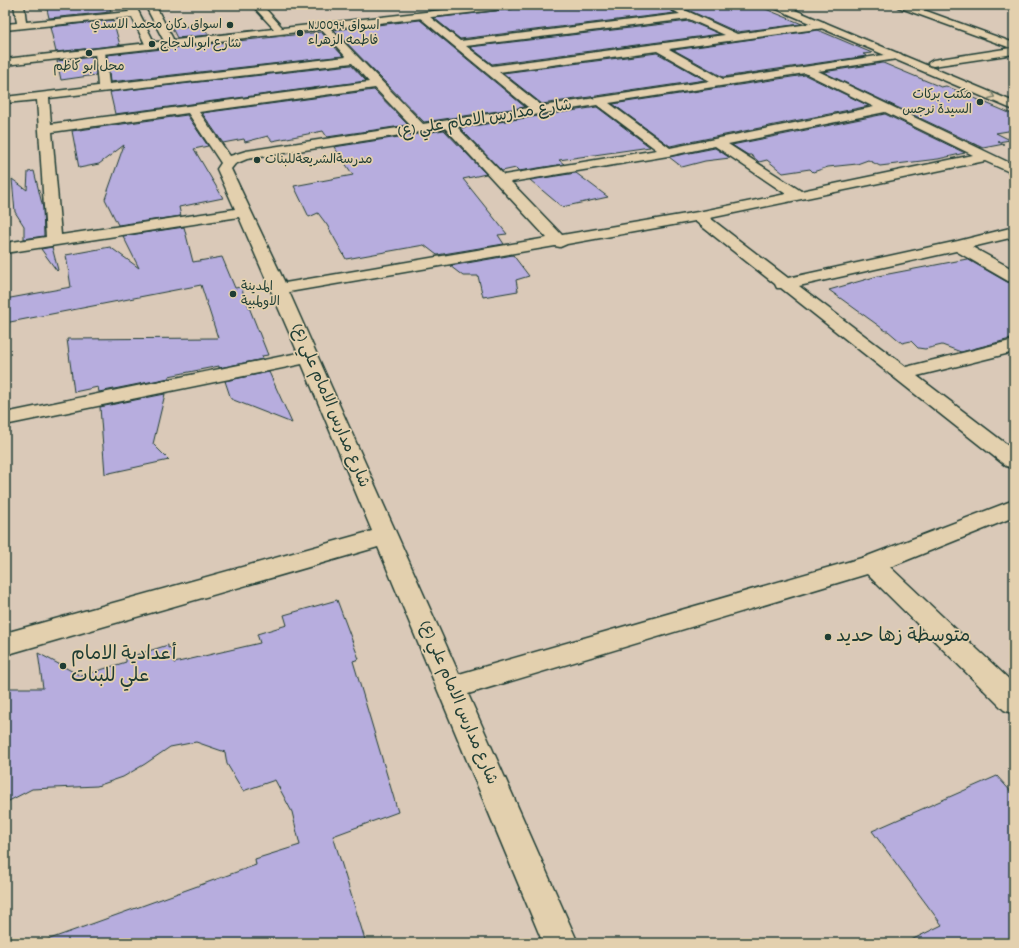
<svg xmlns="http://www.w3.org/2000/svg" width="1019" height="948" viewBox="0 0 1019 948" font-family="Dekko,'Playpen Sans Arabic',sans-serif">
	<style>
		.building { fill: #b7adde; stroke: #1f3d34 }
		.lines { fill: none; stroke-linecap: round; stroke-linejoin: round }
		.street-casing { stroke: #1f3d34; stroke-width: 3 }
		.secondary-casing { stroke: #1f3d34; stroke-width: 3 }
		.street { fill: #e3d0ae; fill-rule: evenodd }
		.secondary { fill: #e3d0ae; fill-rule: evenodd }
		.oneway { stroke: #777f6b }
		.poi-dot { fill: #1f3d34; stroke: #e3d0ae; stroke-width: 1.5 }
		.labels { text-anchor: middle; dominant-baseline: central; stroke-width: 3.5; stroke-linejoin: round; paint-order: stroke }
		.far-poi-label { font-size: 13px; fill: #1f3d34; stroke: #e3d0ae; text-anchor: start }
		.street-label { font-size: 16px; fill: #1f3d34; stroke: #e3d0ae }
		.near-poi-label { font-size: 19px; fill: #1f3d34; stroke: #e3d0ae; text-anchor: start }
	</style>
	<rect width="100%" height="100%" fill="#dac9b8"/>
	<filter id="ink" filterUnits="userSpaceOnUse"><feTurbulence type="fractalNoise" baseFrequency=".025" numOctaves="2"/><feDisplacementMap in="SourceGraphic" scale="8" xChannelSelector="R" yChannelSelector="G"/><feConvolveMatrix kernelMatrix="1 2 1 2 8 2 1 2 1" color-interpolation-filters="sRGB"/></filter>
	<g filter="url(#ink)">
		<g class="building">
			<polygon points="46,5 109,5 111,12 49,18"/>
			<polygon points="424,5 455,5 456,7 430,10"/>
			<polygon points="518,5 675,5 670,10 675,13 460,39 434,18 512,9"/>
			<polygon points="677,5 756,5 802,24 737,32"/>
			<polygon points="113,20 120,45 56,52 50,27"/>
			<polygon points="420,20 525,107 424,122 334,30"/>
			<polygon points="689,21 720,34 492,64 470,47"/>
			<polygon points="202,25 209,35 177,38 172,28"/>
			<polygon points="818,30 872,53 863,54 867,56 723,77 674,50"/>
			<polygon points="321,32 343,56 110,82 107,55"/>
			<polygon points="657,53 705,80 542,104 503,73"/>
			<polygon points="94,57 96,75 61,80 57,61"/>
			<polygon points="883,63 941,87 946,86 1014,115 1014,130 996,133 1010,140 998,142 1004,144 983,148 823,72"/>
			<polygon points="351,65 366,81 115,114 110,92"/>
			<polygon points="805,75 869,106 670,146 613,104"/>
			<polygon points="374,90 408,125 327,137 323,131 272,141 268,136 245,142 244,139 223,143 202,113"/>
			<polygon points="597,107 650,147 559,160 564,164 519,171 516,168 502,171 460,128"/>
			<polygon points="885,114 965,153 938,159 880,166 868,160 857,164 828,167 813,172 810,169 783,173 767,160 759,162 751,155 748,155 732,145"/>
			<polygon points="187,115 208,146 194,149 223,198 179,207 181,216 118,225 105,199 124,145 99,164 79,168 72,131"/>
			<polygon points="444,130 486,174 463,179 507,234 498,235 504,244 437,255 424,245 346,259 327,225 318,213 309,217 294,186 353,175 334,147"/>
			<polygon points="715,148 730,158 705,161 682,167 669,157"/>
			<polygon points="34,171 43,208 44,236 24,239 24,226 15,212 12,179 27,190 28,172"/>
			<polygon points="576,173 608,197 562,207 530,180"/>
			<polygon points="184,227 193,262 222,257 235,288 241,287 268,355 262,356 263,359 219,368 219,366 169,376 169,378 99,392 98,387 74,392 67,339 218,338 201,285 5,323 5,299 71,287 66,255 110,247 139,268 123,236"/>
			<polygon points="52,247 58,270 57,271 41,249"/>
			<polygon points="513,255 529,276 516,280 518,291 483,297 478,276 463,276 450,266"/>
			<polygon points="967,259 1007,282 1014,284 1014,338 961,352 942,345 925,349 918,348 911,341 902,343 888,331 886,331 829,290 878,276"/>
			<polygon points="269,372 292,423 231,399 225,381"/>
			<polygon points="165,394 153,444 169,460 105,474 100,407"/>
			<polygon points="337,600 359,659 353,661 398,812 333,836 366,943 48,943 47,940 256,865 255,859 300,845 292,812 275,780 243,791 227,764 225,752 196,742 170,747 145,764 123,777 97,786 32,789 5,803 5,688 43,688 38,653 81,676 126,662 126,658 168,645 168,648 171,647 174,663 260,643 257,634 287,625 284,615"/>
			<polygon points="997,776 1014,795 1014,943 905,943 942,925 872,831"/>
		</g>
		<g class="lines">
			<defs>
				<g id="street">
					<polygon points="14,5 24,5 26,22 129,12 125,5 135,5 154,42 149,45 145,44 132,17 5,30 5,24 17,23"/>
					<polygon points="145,5 155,5 173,39 172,41 164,41"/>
					<polygon points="252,5 262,5 280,25 282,27 280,29 274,29"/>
					<polygon points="456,5 467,5 468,6 463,9"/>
					<polygon points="896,5 910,5 1014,43 1014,54 933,66 929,65 928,63 933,60 1011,48 898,7"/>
					<polygon points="1000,5 1014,5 1014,11 1002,7"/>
					<path d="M 676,6 L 737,34 L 824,22 L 829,25 L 824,28 L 669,49 L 723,79 L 897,53 L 901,54 L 902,56 L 901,58 L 897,59 L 818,71 L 1014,165 L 1014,174 L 985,161 L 710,218 L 788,278 L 958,241 L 1014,227 L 1014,237 L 972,247 L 1014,270 L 1014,282 L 1008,281 L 956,251 L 799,286 L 906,367 L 1014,340 L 1014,352 L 917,376 L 1014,450 L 1014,468 L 1006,466 L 781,288 L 777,288 L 775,284 L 695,221 L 567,244 L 560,247 L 555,246 L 289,292 L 459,674 L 865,557 L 1014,500 L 1014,517 L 890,567 L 1014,684 L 1014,714 L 1004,710 L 867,574 L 468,694 L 578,943 L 543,943 L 378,547 L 5,655 L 5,633 L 372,531 L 302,364 L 5,425 L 5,413 L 298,353 L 239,217 L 5,253 L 5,243 L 46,237 L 37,100 L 5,103 L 5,97 L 98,86 L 95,52 L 100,49 L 105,52 L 109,84 L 346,57 L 319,27 L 324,24 L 327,25 L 423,124 L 529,108 L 419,17 L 417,15 L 419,13 L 425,13 L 460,41 L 680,14 L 671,9 ZM 689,19 L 725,35 L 492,66 L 466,46 ZM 657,51 L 710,81 L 542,106 L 499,72 ZM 352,63 L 369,82 L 51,124 L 49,98 ZM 805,73 L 874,107 L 670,148 L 609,103 ZM 375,88 L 411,126 L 246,151 L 230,156 L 199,112 ZM 597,105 L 657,150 L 504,175 L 457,127 ZM 885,112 L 973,155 L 801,191 L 728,144 ZM 188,113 L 221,163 L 217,169 L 235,209 L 61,235 L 52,132 ZM 445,128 L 547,238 L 285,283 L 231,169 L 235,164 L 247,159 ZM 715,146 L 786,194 L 698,212 L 562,235 L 511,182 L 668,156 Z"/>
				</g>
				<g id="secondary">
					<polygon points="488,5 517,5 512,8 5,65 5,59"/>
					<polygon points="770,5 783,5 1014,102 1014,110 772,7"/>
				</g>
			</defs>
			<use href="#street" class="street-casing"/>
			<use href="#secondary" class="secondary-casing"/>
			<use href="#street" class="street"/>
			<use href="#secondary" class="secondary"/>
		</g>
		<defs><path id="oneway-chevron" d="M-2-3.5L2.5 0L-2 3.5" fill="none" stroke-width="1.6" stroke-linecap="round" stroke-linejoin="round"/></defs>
		<use class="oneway" href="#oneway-chevron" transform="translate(992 96) rotate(23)"/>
	</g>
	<g class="poi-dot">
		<circle cx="230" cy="25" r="4"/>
		<circle cx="300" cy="33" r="4"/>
		<circle cx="152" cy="44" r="4"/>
		<circle cx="89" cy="53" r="4"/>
		<circle cx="980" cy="102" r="4"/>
		<circle cx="257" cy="160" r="4"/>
		<circle cx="233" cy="294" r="4"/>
		<circle cx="828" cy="637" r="4"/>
		<circle cx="63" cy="666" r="4"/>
	</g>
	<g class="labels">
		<g class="far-poi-label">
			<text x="222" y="25" text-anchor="end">اسواق دكان محمد الاسدي</text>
			<text x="308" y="26">NJ0094 اسواق<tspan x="308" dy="15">فاطمه الزهراء</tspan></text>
			<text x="160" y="44">شارع ابو الدجاج</text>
			<text x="89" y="67" text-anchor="middle">محل ابو كاظم</text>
			<text x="972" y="95" text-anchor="end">مكتب بركات<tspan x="972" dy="15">السيدة نرجس</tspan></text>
			<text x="265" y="160">مدرسةالشريعةللبنات</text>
			<text x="241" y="287">المدينة<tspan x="241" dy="15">الاولمبية</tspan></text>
		</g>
		<g class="street-label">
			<text transform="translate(485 119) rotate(-9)">شارع مدارس الامام علي (ع)</text>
			<text transform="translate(330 406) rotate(67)">شارع مدارس الامام علي (ع)</text>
			<text transform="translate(458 703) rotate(67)">شارع مدارس الامام علي (ع)</text>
		</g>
		<g class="near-poi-label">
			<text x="836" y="637">متوسطة زها حديد</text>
			<text x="71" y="655">أعدادية الامام<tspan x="71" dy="22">علي للبنات</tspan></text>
		</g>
	</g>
	<rect width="1019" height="948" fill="none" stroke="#e3d0ae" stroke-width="20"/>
	<rect x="10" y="10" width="999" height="928" fill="none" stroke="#1f3d34" stroke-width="1.5" filter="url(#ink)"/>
</svg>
